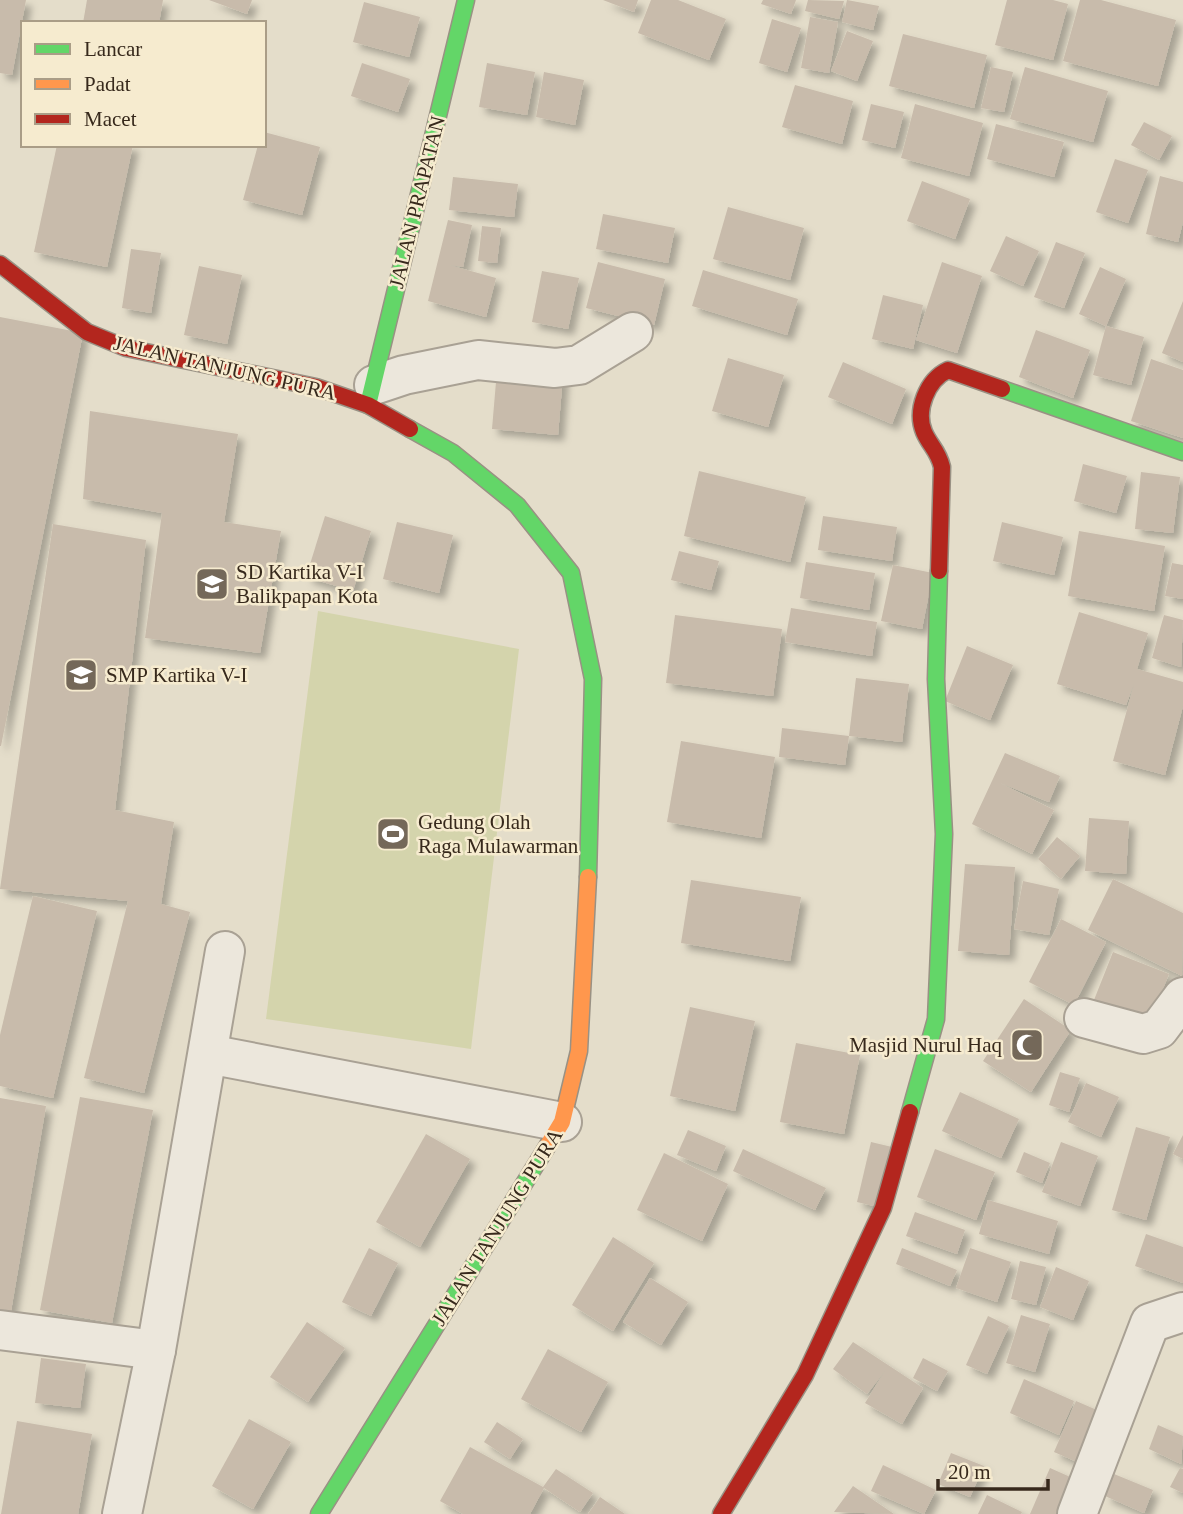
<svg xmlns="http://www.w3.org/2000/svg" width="1183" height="1514" viewBox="0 0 1183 1514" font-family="'Times New Roman',serif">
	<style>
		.grass { fill: #d4d4ac }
		.building { fill: #c8bbab; filter: url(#shadow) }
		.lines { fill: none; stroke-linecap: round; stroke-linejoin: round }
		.street-casing { stroke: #a9a194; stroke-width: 42 }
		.fast-casing { stroke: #999184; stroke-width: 19 }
		.slow-casing { stroke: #999184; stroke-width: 19 }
		.jam-casing { stroke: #999184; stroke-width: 19 }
		.street { stroke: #ece7dc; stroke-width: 38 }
		.fast { stroke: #63d668; stroke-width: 16 }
		.slow { stroke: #ff974d; stroke-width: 16 }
		.jam { stroke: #b3261e; stroke-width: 16 }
		.labels { text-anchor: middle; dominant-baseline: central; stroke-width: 5; stroke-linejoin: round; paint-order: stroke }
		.street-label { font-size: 21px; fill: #37291c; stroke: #f6ebcf }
		.poi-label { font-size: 21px; fill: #37291c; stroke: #f6ebcf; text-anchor: start }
	</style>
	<defs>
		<filter id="shadow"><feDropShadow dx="6" dy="6" stdDeviation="3.5" flood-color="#0004"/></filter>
	</defs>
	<rect width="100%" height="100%" fill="#e4ddca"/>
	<polygon class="grass" points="318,611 519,649 471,1049 266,1019"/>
	<g class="building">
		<polygon points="0,0 26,0 12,75 0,73"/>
		<polygon points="87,0 163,0 159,23 83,23"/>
		<polygon points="209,0 252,0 247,14"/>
		<polygon points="603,0 638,0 634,12"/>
		<polygon points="651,0 678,0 726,19 709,60 638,33"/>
		<polygon points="763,0 796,0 791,14 761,4"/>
		<polygon points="808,0 844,1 839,19 805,11"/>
		<polygon points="847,0 879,6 873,30 842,22"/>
		<polygon points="1007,0 1053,0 1068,4 1053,60 995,45"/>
		<polygon points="1080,0 1101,0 1176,20 1158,86 1063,61"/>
		<polygon points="364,2 420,17 409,57 353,42"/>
		<polygon points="810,17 838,22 829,73 801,68"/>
		<polygon points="772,19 801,28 787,72 759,63"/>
		<polygon points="847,31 873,41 857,81 831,71"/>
		<polygon points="903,34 987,55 974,108 889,86"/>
		<polygon points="362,63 410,79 398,112 351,96"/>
		<polygon points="487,63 535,72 527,115 479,107"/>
		<polygon points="991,67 1013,72 1004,112 981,108"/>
		<polygon points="1025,67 1108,91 1093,142 1010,119"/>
		<polygon points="544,72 584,80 575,125 536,117"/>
		<polygon points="795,85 853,101 842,144 782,127"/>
		<polygon points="871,104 904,112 895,148 862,140"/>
		<polygon points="915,104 983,123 969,176 901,158"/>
		<polygon points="1144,122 1172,136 1159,160 1131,145"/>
		<polygon points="996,124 1064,142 1054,177 987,159"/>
		<polygon points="264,132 320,147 302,215 243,200 258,145 264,145"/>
		<polygon points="57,145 133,145 107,267 34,252"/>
		<polygon points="1115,159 1148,170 1128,223 1096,212"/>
		<polygon points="1160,176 1183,182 1183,222 1178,242 1146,234"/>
		<polygon points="453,177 518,184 514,217 449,210"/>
		<polygon points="922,181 970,199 955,239 907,221"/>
		<polygon points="728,207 804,228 790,280 713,259"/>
		<polygon points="603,214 675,228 668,263 596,249"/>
		<polygon points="448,220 472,225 463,267 449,265 496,278 486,317 428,301"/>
		<polygon points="482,226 501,228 497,263 478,261"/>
		<polygon points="1006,236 1039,251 1023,286 990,271"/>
		<polygon points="1056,242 1085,253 1064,308 1034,297"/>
		<polygon points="131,249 161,253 151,313 122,308"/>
		<polygon points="598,262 665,279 654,325 586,308"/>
		<polygon points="942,262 982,276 957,353 916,340"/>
		<polygon points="199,266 242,275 227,344 184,335"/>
		<polygon points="1100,267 1126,279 1106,326 1079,314"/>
		<polygon points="703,270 798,299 787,335 692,306"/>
		<polygon points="542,271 579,278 568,329 532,322"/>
		<polygon points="883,295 923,305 913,349 872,339"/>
		<polygon points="1183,301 1183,362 1162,353"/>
		<polygon points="0,317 83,333 1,746 0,746"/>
		<polygon points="1106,326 1144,337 1131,385 1093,375"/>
		<polygon points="1036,330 1090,350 1073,398 1019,377"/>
		<polygon points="728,358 784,375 768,427 712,411"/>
		<polygon points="1151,359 1183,370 1183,438 1131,421"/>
		<polygon points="843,362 906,389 892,424 828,397"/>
		<polygon points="497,370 563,375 558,435 492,429"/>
		<polygon points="90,411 238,434 224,522 281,531 260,653 145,638 162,513 83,499"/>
		<polygon points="1083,464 1127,476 1116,513 1074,501"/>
		<polygon points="699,471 806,497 790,562 684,536"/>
		<polygon points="1141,472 1180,477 1173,533 1135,529"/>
		<polygon points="325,516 371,531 353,591 306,577"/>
		<polygon points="823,516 897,527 892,561 818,550"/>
		<polygon points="397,522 453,535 439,593 383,579"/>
		<polygon points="1002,522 1063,537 1054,575 993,561"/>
		<polygon points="53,524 146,540 115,810 174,822 161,904 190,912 144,1093 84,1078 128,901 0,889"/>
		<polygon points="1079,531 1165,546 1154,611 1068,596"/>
		<polygon points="679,551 719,561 711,590 671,580"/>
		<polygon points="806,562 875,573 869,610 800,598"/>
		<polygon points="1172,563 1183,565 1183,599 1165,596"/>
		<polygon points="893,565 933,573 922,629 881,621"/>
		<polygon points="791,608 877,622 872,656 785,642"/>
		<polygon points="1079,612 1148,633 1137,669 1183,682 1183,706 1165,775 1113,761 1134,684 1126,705 1057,684"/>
		<polygon points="675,615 782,629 773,696 666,683"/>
		<polygon points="1164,615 1183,620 1181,667 1152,658"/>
		<polygon points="967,646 1013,665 990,720 945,701"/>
		<polygon points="856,678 909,684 902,742 849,736"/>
		<polygon points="782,728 849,736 845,765 779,757"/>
		<polygon points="681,741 775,757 761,838 667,822"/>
		<polygon points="1005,753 1060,776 1049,802 1000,783 1054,810 1032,854 972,824"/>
		<polygon points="1089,818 1129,821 1126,874 1085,871"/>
		<polygon points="1057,837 1080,856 1061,879 1038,859"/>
		<polygon points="965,864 1015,867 1009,955 958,951"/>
		<polygon points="1113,879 1183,913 1182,976 1088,930"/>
		<polygon points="691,880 801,897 790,961 681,943"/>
		<polygon points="1023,881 1059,889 1049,935 1014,929"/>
		<polygon points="33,896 97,911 53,1098 0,1086 0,1035"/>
		<polygon points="1061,919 1106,942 1074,1005 1029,982"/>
		<polygon points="1113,952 1169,974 1147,1028 1092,1005"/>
		<polygon points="1024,999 1071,1030 1031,1092 983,1061"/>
		<polygon points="690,1007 755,1021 735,1111 670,1096"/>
		<polygon points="796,1043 860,1055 844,1134 780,1122"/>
		<polygon points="1060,1072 1080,1078 1069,1112 1049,1105"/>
		<polygon points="1086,1083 1119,1097 1101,1137 1068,1122"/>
		<polygon points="960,1092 1019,1119 1001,1158 942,1131"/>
		<polygon points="80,1097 153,1110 112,1323 40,1310"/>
		<polygon points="0,1098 46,1106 9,1323 0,1322"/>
		<polygon points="1136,1127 1170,1137 1146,1220 1112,1210"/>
		<polygon points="688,1130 726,1146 716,1171 677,1155"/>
		<polygon points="426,1134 470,1159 420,1247 376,1222"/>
		<polygon points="1183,1135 1183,1159 1173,1154"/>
		<polygon points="871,1142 892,1147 878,1207 857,1202"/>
		<polygon points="1061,1142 1098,1156 1080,1206 1042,1192"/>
		<polygon points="743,1149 826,1188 815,1210 733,1171"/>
		<polygon points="935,1149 995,1172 976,1220 917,1197"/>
		<polygon points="1024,1152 1050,1163 1042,1183 1016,1172"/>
		<polygon points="664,1153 728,1184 702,1241 637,1210"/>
		<polygon points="988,1200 1058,1221 1049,1254 979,1234"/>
		<polygon points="915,1212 965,1230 957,1254 906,1236"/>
		<polygon points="1146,1234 1183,1247 1183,1283 1135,1266"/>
		<polygon points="613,1237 654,1263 613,1331 572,1305"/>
		<polygon points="369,1248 398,1263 371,1316 342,1302"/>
		<polygon points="902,1248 957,1270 950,1286 896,1264"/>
		<polygon points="970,1248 1011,1262 997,1302 956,1288"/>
		<polygon points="1020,1261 1046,1267 1036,1305 1011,1299"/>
		<polygon points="1056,1267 1089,1281 1073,1320 1040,1307"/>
		<polygon points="650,1278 688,1302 661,1345 623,1322"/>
		<polygon points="1021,1315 1050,1324 1035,1372 1006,1363"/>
		<polygon points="988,1316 1009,1326 987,1374 966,1365"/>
		<polygon points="307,1322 345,1348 308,1402 270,1377"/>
		<polygon points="853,1342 923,1388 902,1424 865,1403 885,1371 867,1394 833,1369"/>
		<polygon points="548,1349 608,1382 581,1432 521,1399"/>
		<polygon points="41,1358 86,1364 80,1408 35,1403"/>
		<polygon points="923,1358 948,1371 937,1391 913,1378"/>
		<polygon points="1024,1379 1074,1401 1059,1435 1010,1413"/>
		<polygon points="1076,1401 1113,1417 1091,1468 1054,1452"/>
		<polygon points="249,1419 291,1442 253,1509 212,1486"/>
		<polygon points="17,1421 92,1434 78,1514 1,1514"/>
		<polygon points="497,1422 523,1439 510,1459 484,1442"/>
		<polygon points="1158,1425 1183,1436 1181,1464 1149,1449"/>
		<polygon points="470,1447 543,1487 556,1469 593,1493 580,1512 544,1488 530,1514 463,1514 440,1501"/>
		<polygon points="951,1453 984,1466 970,1497 938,1484"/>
		<polygon points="883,1465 936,1490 924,1514 871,1491"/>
		<polygon points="1050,1468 1086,1484 1072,1514 1030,1514"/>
		<polygon points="1180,1468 1183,1469 1183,1493 1170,1487"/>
		<polygon points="1114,1474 1153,1490 1144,1513 1105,1496"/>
		<polygon points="853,1486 894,1514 834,1512"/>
		<polygon points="987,1495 1022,1512 1021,1514 978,1514"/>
		<polygon points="600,1497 625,1514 588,1514"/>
	</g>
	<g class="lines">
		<defs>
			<g id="street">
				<polyline points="374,385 404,375 478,360 555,368 579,365 633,332"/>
				<polyline points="1084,1018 1143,1034 1159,1029 1183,997"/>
				<polyline points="208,1054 562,1122"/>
				<polyline points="0,1330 156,1350"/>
				<polyline points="122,1514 156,1350 225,951"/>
				<polyline points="1077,1514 1150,1323 1183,1312"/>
			</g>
			<g id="fast">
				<polyline points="1002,389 1183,452"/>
				<polyline points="368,405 466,0"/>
				<polyline points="410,429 453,453 517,505 571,573 593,679 588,877"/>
				<polyline points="910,1112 936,1019 944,834 936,679 939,571"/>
				<polyline points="319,1514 545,1150"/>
			</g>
			<polyline id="slow" points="545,1150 562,1122 579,1051 588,877"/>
			<g id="jam">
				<polyline points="0,264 87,332 126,348 316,387 368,405 410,429"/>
				<path d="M 939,571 L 942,467 C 938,450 930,446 924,432 C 915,410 927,380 948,370 L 1002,389"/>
				<polyline points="721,1514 805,1375 883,1208 910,1112"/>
			</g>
		</defs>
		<use href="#street" class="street-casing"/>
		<use href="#fast" class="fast-casing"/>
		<use href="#slow" class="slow-casing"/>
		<use href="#jam" class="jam-casing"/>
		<use href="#street" class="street"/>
		<use href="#fast" class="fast"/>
		<use href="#slow" class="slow"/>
		<use href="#jam" class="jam"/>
	</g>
	<defs>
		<symbol id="school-square" viewBox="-11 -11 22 22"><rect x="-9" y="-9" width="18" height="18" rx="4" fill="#746859" stroke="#f6ebcf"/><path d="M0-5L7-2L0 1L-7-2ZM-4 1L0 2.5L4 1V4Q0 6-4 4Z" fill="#fff"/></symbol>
		<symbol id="stadium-square" viewBox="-11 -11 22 22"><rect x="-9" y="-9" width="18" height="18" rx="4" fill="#746859" stroke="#f6ebcf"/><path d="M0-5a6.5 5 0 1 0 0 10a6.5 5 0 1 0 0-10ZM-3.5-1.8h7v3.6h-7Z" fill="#fff"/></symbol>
		<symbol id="mosque-square" viewBox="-11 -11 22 22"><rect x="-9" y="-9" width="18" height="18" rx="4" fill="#746859" stroke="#f6ebcf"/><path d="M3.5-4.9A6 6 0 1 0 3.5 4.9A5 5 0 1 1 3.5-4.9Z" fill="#fff"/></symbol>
	</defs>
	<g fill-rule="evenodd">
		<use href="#school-square" x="193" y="565" width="38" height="38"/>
		<use href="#school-square" x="62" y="656" width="38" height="38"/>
		<use href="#stadium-square" x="374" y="815" width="38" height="38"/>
		<use href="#mosque-square" x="1008" y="1026" width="38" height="38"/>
	</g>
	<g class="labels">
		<g class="street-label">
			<text transform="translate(417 202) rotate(-76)">JALAN PRAPATAN</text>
			<text transform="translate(225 368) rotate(13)">JALAN TANJUNG PURA</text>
			<text transform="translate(497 1227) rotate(-58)">JALAN TANJUNG PURA</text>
		</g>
		<g class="poi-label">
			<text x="236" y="572">SD Kartika V-I<tspan x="236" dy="24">Balikpapan Kota</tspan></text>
			<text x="106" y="675">SMP Kartika V-I</text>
			<text x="418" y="822">Gedung Olah<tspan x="418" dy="24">Raga Mulawarman</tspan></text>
			<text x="1002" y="1045" text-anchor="end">Masjid Nurul Haq</text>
		</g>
	</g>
	<rect x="21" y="21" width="245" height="126" fill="#f6ebcf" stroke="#aa9d87" stroke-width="2"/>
	<rect x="35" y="44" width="35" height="10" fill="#63d668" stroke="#aa9d87" stroke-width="2"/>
	<text x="84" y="56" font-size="21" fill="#37291c">Lancar</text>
	<rect x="35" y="79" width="35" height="10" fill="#ff974d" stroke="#aa9d87" stroke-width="2"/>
	<text x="84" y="91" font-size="21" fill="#37291c">Padat</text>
	<rect x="35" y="114" width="35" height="10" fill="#b3261e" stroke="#aa9d87" stroke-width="2"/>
	<text x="84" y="126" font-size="21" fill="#37291c">Macet</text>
	<path d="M938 1479v10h110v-10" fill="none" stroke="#37291c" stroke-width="3.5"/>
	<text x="948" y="1479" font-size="21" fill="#37291c" stroke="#f6ebcf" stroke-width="5" paint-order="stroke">20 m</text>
</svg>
